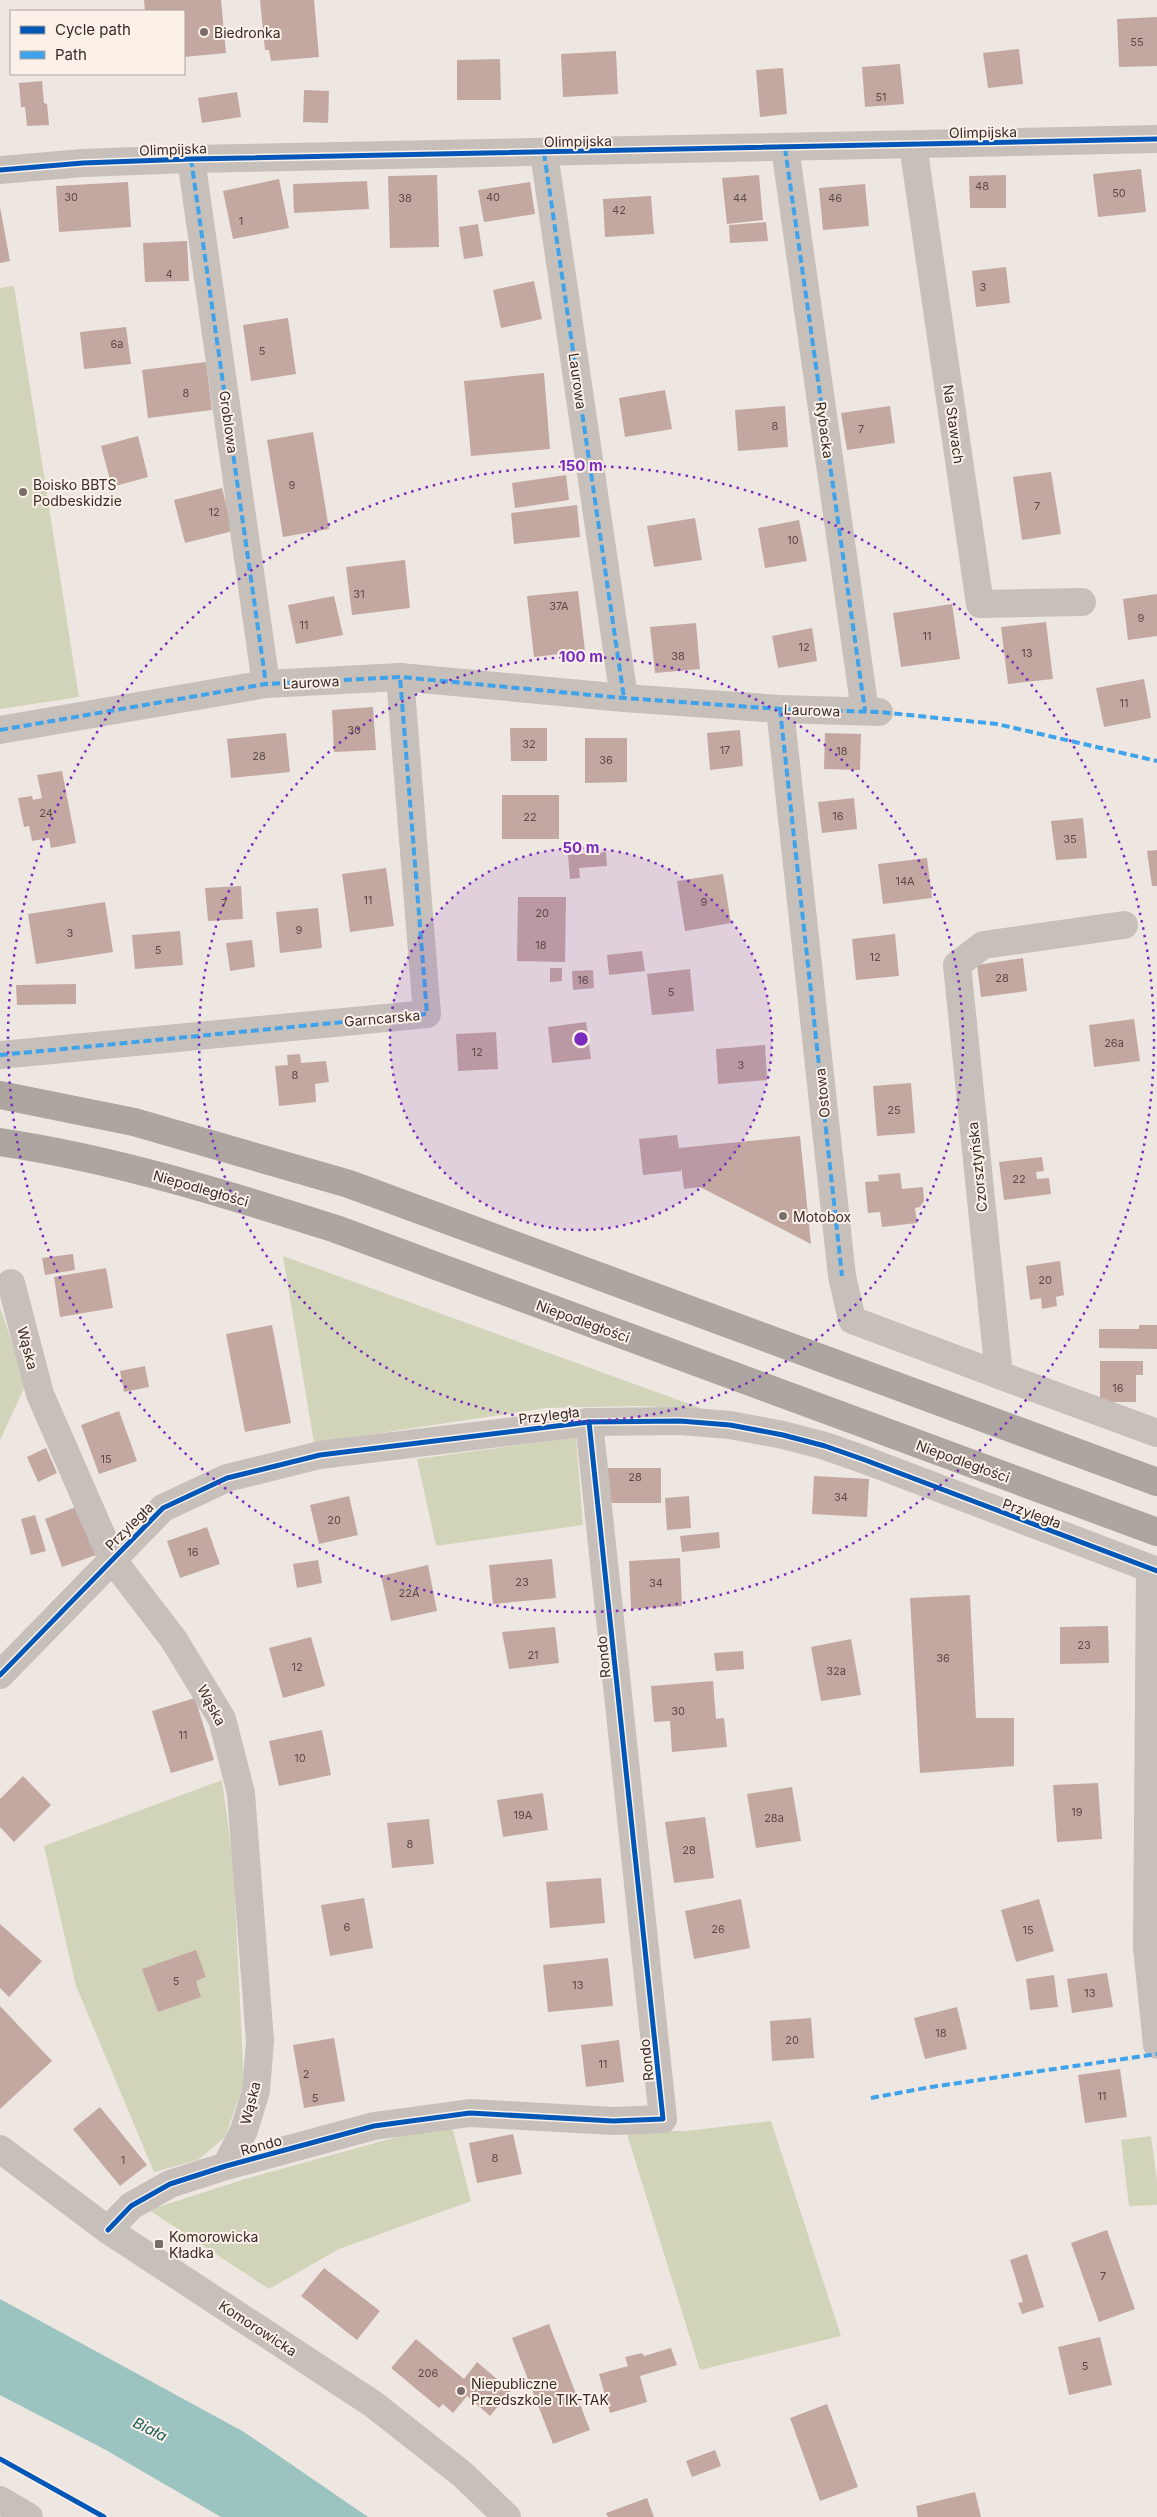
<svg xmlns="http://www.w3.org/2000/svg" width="1157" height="2517" viewBox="0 0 1157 2517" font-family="Inter,sans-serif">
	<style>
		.green { fill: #d2d4ba }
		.water { fill: #9bc3bf }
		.building { fill: #c3a8a1 }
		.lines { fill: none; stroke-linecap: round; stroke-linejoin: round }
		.minor { stroke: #c7bfba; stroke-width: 28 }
		.tertiary { stroke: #c7bfba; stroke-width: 28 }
		.motorway { stroke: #ada5a0; stroke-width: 28 }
		.quiet { stroke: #3fa3eb; stroke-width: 4; stroke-dasharray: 8 4; stroke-linecap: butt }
		.cycleway-casing { stroke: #fbf1e8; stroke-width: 8 }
		.cycleway { stroke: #0057b8; stroke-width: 5 }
		.ring { fill: none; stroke: #7b2cbf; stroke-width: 2.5; stroke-dasharray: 2.5 5 }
		.poi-dot { fill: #786d69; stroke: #fbf1e8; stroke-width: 2 }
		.labels { text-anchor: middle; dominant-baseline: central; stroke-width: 4; stroke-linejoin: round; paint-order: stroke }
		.number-label { font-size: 11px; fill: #5c4a46 }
		.poi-label { font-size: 14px; fill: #392b28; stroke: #fbf1e8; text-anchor: start }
		.street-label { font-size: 14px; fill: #392b28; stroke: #fbf1e8 }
		.water-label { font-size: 15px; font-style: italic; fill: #195e5c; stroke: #fbf1e8 }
		.centre { fill: #7b2cbf; stroke: #fbf1e8; stroke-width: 2.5 }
		.ring-label { font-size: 15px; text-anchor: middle; font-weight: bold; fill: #7b2cbf; stroke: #fbf1e8; stroke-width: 4; stroke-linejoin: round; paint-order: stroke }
	</style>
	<rect width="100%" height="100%" fill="#eee7e1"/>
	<g class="green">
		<polygon points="14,286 79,697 0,709 0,288"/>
		<polygon points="283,1256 703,1409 639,1406 546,1408 314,1443"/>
		<polygon points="0,1307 26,1384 0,1440"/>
		<polygon points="576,1437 583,1525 436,1546 417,1459"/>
		<polygon points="222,1780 233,1860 244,2083 225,2137 198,2160 154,2172 76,1986 44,1846"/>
		<polygon points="771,2121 841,2336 700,2370 626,2131 686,2131"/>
		<polygon points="451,2122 471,2201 339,2249 269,2289 149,2210 245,2179"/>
		<polygon points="1151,2136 1157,2181 1157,2205 1129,2206 1121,2140"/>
	</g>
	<polygon class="water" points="0,2299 244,2432 368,2517 221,2517 104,2449 0,2395"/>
	<g class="building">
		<polygon points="144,0 221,0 226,53 184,57 184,11 145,11"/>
		<polygon points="260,0 314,0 319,57 271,61 269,50 265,50"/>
		<polygon points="1157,17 1157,66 1119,67 1117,19"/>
		<polygon points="1019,49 1023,84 988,88 983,53"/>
		<polygon points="616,51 618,94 563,97 561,54"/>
		<polygon points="500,59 501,100 457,100 457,60"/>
		<polygon points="900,64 904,104 865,107 862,67"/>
		<polygon points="783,68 787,114 760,117 756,70"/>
		<polygon points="42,81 44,103 47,104 49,125 27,126 25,107 21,107 19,83"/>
		<polygon points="304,90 329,91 328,123 303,122"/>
		<polygon points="237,92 241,117 202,123 198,98"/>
		<polygon points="1141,169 1146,212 1098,217 1093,174"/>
		<polygon points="437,175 439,247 390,248 388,176"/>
		<polygon points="759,175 763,220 727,224 722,178"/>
		<polygon points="1006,175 1006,208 970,208 969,176"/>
		<polygon points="279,179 289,228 233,239 223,191"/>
		<polygon points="367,181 369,209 294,213 293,184"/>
		<polygon points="128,182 131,227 59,232 56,186"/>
		<polygon points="530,182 535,214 484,222 478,190"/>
		<polygon points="865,184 869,226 823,230 819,188"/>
		<polygon points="651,196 654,234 605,237 603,199"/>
		<polygon points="0,207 10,261 0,263"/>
		<polygon points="766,222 768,241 730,243 729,225"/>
		<polygon points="478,224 483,256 464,259 459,227"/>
		<polygon points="187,241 189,281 145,282 143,243"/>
		<polygon points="1006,267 1010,303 976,307 972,271"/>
		<polygon points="534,281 542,319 501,328 493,290"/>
		<polygon points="288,318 296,374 251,381 243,325"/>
		<polygon points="126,327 131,364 84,369 80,332"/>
		<polygon points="206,362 212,410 148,418 142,370"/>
		<polygon points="544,373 550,449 471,456 464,381"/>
		<polygon points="665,390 672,429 625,437 619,398"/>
		<polygon points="785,406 788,447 738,451 735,410"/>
		<polygon points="890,406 895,443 847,450 841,413"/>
		<polygon points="313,432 329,529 283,537 267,440"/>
		<polygon points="138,436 148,477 112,487 101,446"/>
		<polygon points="1051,472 1061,534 1022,540 1013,477"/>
		<polygon points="566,475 569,500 515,508 512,483"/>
		<polygon points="222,488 233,531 185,543 174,500"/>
		<polygon points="577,505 580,537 514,544 511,513"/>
		<polygon points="695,518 702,560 654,567 647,526"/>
		<polygon points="799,520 807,561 765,568 758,528"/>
		<polygon points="405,560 410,608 352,615 346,567"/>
		<polygon points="578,591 585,651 534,657 527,596"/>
		<polygon points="1157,594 1157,636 1128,640 1123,599"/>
		<polygon points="334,596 343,635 296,644 288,605"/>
		<polygon points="952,604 960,659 901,667 893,613"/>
		<polygon points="1046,622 1053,679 1008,684 1001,627"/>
		<polygon points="696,623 700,669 655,673 650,627"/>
		<polygon points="812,628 817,661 778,668 772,636"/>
		<polygon points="1144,679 1151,718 1104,727 1096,688"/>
		<polygon points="373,707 376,750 334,752 332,710"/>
		<polygon points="510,728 547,728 547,761 511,761"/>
		<polygon points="740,730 743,766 710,770 707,733"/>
		<polygon points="286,733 290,772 231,778 227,739"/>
		<polygon points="825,733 861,734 860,770 824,769"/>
		<polygon points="585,738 627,738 627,782 585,783"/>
		<polygon points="62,771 76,843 51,848 49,838 32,841 29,826 24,827 18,798 32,796 33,800 42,798 37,775"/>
		<rect x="502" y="795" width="57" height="44"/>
		<polygon points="854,798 857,829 822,833 818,802"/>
		<polygon points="1083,818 1087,858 1056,860 1051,821"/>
		<polygon points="1157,850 1157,886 1152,886 1147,851"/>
		<polygon points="606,852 607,866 579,868 580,878 570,879 568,855"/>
		<polygon points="927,858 932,898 883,904 878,864"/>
		<polygon points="386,868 394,926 350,932 342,874"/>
		<polygon points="723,874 731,923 685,931 677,881"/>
		<polygon points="241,886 243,919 208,921 205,888"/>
		<polygon points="518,897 566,897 565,962 517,961"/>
		<polygon points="105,902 113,952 36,964 28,914"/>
		<polygon points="318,908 322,948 280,953 276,912"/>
		<polygon points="180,931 183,965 135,969 132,935"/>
		<polygon points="895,934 899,976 856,980 852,939"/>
		<polygon points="252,940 255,967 230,971 226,943"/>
		<polygon points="642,951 645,971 609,975 607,955"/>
		<polygon points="1023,958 1027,991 981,997 977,965"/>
		<polygon points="550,968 562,968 562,981 550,982"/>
		<polygon points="690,969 694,1011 652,1015 647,974"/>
		<polygon points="593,970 594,988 573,990 572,971"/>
		<polygon points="76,984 76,1004 17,1005 16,985"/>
		<polygon points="1134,1019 1140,1061 1094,1067 1089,1025"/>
		<polygon points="586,1022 591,1059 552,1063 548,1027"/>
		<polygon points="496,1032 498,1069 458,1071 456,1034"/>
		<polygon points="765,1045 767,1080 718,1084 716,1049"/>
		<polygon points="300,1054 301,1063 326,1061 329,1082 315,1084 316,1102 279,1106 275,1066 288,1065 287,1055"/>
		<polygon points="911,1083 915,1133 877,1136 873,1086"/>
		<polygon points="677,1135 679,1148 800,1136 811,1244 700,1187 684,1189 681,1165 681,1171 643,1175 639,1139"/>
		<polygon points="1042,1157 1044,1171 1036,1172 1037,1179 1049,1178 1051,1194 1004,1200 999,1162"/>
		<polygon points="900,1173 902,1189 923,1187 924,1201 920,1207 915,1208 917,1223 882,1227 880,1212 868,1213 865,1182 879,1181 878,1175"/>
		<polygon points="73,1254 75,1270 45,1275 42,1258"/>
		<polygon points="1060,1261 1064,1295 1056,1297 1057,1306 1042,1309 1041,1298 1030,1300 1026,1266"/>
		<polygon points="106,1268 113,1308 60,1317 54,1277"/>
		<polygon points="272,1325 291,1423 245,1432 226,1334"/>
		<polygon points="1139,1325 1157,1325 1157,1349 1099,1348 1099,1329 1139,1329"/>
		<polygon points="1100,1361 1143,1361 1143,1375 1136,1375 1136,1402 1100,1402"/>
		<polygon points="145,1366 149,1387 124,1392 120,1371"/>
		<polygon points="119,1411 137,1461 99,1474 81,1425"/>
		<polygon points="46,1448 57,1473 38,1482 27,1457"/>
		<rect x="607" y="1468" width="54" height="35"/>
		<polygon points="814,1476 869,1479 867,1517 812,1514"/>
		<polygon points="349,1496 358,1535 319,1544 310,1505"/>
		<polygon points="689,1496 691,1528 667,1530 665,1498"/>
		<polygon points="81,1505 99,1554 62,1567 45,1519"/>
		<polygon points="35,1515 46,1551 31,1555 21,1519"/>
		<polygon points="207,1527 220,1564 180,1578 167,1541"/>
		<polygon points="719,1532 720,1548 682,1552 680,1536"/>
		<polygon points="680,1558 682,1606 631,1609 629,1561"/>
		<polygon points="552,1559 556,1598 493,1604 489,1565"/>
		<polygon points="318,1560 322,1583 297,1588 293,1564"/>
		<polygon points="428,1565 437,1611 391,1621 381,1576"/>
		<polygon points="970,1595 976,1718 1014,1718 1014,1766 920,1773 910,1598"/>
		<polygon points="1108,1626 1109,1663 1060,1664 1060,1627"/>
		<polygon points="555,1627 559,1663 509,1669 502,1632"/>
		<polygon points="311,1637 325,1686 283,1698 269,1648"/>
		<polygon points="851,1639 861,1695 821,1701 811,1647"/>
		<polygon points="743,1651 744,1669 716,1671 714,1653"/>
		<polygon points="713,1681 716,1719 724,1718 727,1747 672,1752 670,1721 654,1722 651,1686"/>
		<polygon points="195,1698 214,1760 171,1773 152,1711"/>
		<polygon points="322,1730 331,1775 279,1786 269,1741"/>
		<polygon points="23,1776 51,1805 14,1842 0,1827 0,1799"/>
		<polygon points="1098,1783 1102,1839 1057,1842 1053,1785"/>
		<polygon points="792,1787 801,1841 756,1848 747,1794"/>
		<polygon points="543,1793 548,1830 503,1837 497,1800"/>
		<polygon points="705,1817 714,1878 674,1883 665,1822"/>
		<polygon points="429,1819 434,1864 392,1868 387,1823"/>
		<polygon points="601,1878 605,1923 550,1928 546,1882"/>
		<polygon points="364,1898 373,1948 330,1956 321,1905"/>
		<polygon points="741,1899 750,1948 694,1959 685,1911"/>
		<polygon points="1039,1899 1054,1951 1016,1962 1001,1910"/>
		<polygon points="0,1924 42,1961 9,1997 0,1988"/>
		<polygon points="196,1950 206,1977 196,1981 201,1997 158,2012 142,1969"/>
		<polygon points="608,1958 613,2006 548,2012 543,1965"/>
		<polygon points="1107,1973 1113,2007 1072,2013 1067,1979"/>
		<polygon points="1054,1975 1058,2007 1030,2010 1026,1979"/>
		<polygon points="0,2006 52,2061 0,2109"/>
		<polygon points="957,2007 967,2049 925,2059 914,2018"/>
		<polygon points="811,2018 814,2058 772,2061 770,2021"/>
		<polygon points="334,2038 345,2101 304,2108 293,2045"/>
		<polygon points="619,2040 624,2082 586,2087 581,2045"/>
		<polygon points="1120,2069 1127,2117 1085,2123 1078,2075"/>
		<polygon points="100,2107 147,2165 120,2186 73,2129"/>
		<polygon points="513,2134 522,2174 477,2183 469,2143"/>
		<polygon points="1107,2230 1135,2309 1099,2322 1071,2243"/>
		<polygon points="1027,2254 1044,2307 1022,2314 1018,2303 1023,2302 1010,2260"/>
		<polygon points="324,2268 380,2311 357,2340 301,2296"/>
		<polygon points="549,2324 590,2430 553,2444 512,2338"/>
		<polygon points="1100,2337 1112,2385 1069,2395 1058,2347"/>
		<polygon points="416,2339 464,2379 477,2362 511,2391 490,2416 467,2396 453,2413 443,2404 439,2408 391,2368"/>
		<polygon points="671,2348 677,2365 640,2376 647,2402 610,2413 599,2374 628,2366 625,2357 642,2353 644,2356"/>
		<polygon points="827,2404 858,2487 820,2501 790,2418"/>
		<polygon points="715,2450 721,2466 692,2477 686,2461"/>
		<polygon points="975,2492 981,2517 918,2517 916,2506"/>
		<polygon points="647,2498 654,2517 608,2517 606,2513"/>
	</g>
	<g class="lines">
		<g class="minor">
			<polyline points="913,145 980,604 1082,602"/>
			<polyline points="785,148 865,711"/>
			<polyline points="544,153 624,698"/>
			<polyline points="191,159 266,684"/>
			<polyline points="0,170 83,163 191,159 1157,139"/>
			<polyline points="780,709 842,1276 852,1320 999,1375"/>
			<polyline points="0,730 266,684 400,677 624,698 780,709 879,712"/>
			<polyline points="1124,925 983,945 957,965 999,1375 1157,1433"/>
			<polyline points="0,1055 427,1014 400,677"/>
			<polyline points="11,1283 40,1394 112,1559 174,1640 222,1719 241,1793 260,2041 256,2091 244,2130 226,2166"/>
			<polyline points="1150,1569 1147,1947 1157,2045"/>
			<polyline points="0,1675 163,1508 227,1478 320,1455 589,1422 680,1421 730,1425 783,1435 825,1446 865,1460 1157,1571"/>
			<polyline points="108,2230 131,2206 170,2184 226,2166 374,2126 470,2113 613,2121 663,2119 589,1422"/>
			<polyline points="0,2500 29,2517"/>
		</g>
		<polyline class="tertiary" points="0,2149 108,2230 373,2404 462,2474 507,2517"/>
		<g class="motorway">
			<polyline points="0,1095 134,1122 349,1184 1157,1482"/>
			<path d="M 0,1142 C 115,1159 226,1194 336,1229 L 1157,1532"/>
		</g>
		<g class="quiet">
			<polyline points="785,148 865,711"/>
			<polyline points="544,153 624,698"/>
			<polyline points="191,159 266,684"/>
			<polyline points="780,709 842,1276"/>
			<polyline points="0,730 266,684 400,677 624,698 780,709 879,712 997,724 1157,761"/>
			<polyline points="0,1055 427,1014 400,677"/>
			<polyline points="871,2098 931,2087 1157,2054"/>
		</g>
		<defs>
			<g id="cycleway">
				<polyline points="0,170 83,163 191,159 1157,139"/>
				<polyline points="0,1675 163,1508 227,1478 320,1455 589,1422 680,1421 730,1425 783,1435 825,1446 865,1460 1157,1571"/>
				<polyline points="108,2230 131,2206 170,2184 226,2166 374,2126 470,2113 613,2121 663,2119 589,1422"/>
				<polyline points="0,2459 104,2517"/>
			</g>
		</defs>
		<use href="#cycleway" class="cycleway-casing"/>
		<use href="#cycleway" class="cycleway"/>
	</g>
	<circle cx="581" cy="1039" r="191" fill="#7b2cbf" fill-opacity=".12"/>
	<g class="ring">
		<circle cx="581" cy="1039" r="191"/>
		<circle cx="581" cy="1039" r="382"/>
		<circle cx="581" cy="1039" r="573"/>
	</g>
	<g class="poi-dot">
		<circle cx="204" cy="32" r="5"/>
		<circle cx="23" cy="492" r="5"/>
		<circle cx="783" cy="1216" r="5"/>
		<rect x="154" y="2239" width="10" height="10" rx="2.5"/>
		<circle cx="461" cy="2391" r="5"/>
	</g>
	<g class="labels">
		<g class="number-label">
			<text x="1137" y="42">55</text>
			<text x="881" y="97">51</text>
			<text x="982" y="186">48</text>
			<text x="1119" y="193">50</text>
			<text x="71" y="197">30</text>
			<text x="493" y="197">40</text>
			<text x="405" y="198">38</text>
			<text x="740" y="198">44</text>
			<text x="835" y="198">46</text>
			<text x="619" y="210">42</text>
			<text x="241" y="221">1</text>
			<text x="169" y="274">4</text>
			<text x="983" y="287">3</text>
			<text x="117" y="344">6a</text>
			<text x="262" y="351">5</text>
			<text x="186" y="393">8</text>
			<text x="775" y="426">8</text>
			<text x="861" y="429">7</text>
			<text x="292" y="485">9</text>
			<text x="1037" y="506">7</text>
			<text x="214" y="512">12</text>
			<text x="793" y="540">10</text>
			<text x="359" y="594">31</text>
			<text x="559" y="606">37A</text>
			<text x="1141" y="618">9</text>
			<text x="304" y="625">11</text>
			<text x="927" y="636">11</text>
			<text x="804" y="647">12</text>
			<text x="1027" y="653">13</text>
			<text x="678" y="656">38</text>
			<text x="1124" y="703">11</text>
			<text x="354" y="730">30</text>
			<text x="529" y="744">32</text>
			<text x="725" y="750">17</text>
			<text x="842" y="751">18</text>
			<text x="259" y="756">28</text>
			<text x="606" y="760">36</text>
			<text x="46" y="813">24</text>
			<text x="838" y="816">16</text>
			<text x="530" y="817">22</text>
			<text x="1070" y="839">35</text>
			<text x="905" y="881">14A</text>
			<text x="368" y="900">11</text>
			<text x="704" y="902">9</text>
			<text x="224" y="903">7</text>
			<text x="542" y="913">20</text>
			<text x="299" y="930">9</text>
			<text x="70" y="933">3</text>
			<text x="541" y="945">18</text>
			<text x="158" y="950">5</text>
			<text x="875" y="957">12</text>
			<text x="1002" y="978">28</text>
			<text x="583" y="980">16</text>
			<text x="671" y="992">5</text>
			<text x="1114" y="1043">26a</text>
			<text x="477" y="1052">12</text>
			<text x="741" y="1065">3</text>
			<text x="295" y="1075">8</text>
			<text x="894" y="1110">25</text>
			<text x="1019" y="1179">22</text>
			<text x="1045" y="1280">20</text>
			<text x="1118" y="1388">16</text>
			<text x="106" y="1459">15</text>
			<text x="635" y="1477">28</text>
			<text x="841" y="1497">34</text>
			<text x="334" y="1520">20</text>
			<text x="193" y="1552">16</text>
			<text x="522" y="1582">23</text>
			<text x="656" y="1583">34</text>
			<text x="409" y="1593">22A</text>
			<text x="1084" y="1645">23</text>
			<text x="533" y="1655">21</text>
			<text x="943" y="1658">36</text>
			<text x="297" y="1667">12</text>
			<text x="836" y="1671">32a</text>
			<text x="678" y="1711">30</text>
			<text x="183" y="1735">11</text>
			<text x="300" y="1758">10</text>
			<text x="1077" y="1812">19</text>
			<text x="523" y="1815">19A</text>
			<text x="774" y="1818">28a</text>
			<text x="410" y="1844">8</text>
			<text x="689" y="1850">28</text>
			<text x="347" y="1927">6</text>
			<text x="718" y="1929">26</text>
			<text x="1028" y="1930">15</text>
			<text x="176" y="1981">5</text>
			<text x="578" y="1985">13</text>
			<text x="1090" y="1993">13</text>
			<text x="941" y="2033">18</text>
			<text x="792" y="2040">20</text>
			<text x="603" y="2064">11</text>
			<text x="306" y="2074">2</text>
			<text x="1102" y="2096">11</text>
			<text x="315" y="2098">5</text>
			<text x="495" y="2158">8</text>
			<text x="123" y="2160">1</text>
			<text x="1103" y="2276">7</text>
			<text x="1085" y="2366">5</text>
			<text x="428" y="2373">206</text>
		</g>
		<g class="poi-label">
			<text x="214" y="32">Biedronka</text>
			<text x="33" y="484">Boisko BBTS<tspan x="33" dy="16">Podbeskidzie</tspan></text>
			<text x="793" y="1216">Motobox</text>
			<text x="169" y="2236">Komorowicka<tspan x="169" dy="16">Kładka</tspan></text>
			<text x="471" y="2383">Niepubliczne<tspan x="471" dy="16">Przedszkole TIK-TAK</tspan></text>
		</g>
		<g class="street-label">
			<text transform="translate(983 132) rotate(-1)">Olimpijska</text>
			<text transform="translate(578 141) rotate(-1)">Olimpijska</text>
			<text transform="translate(173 149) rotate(-2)">Olimpijska</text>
			<text transform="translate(578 381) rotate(82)">Laurowa</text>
			<text transform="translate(229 422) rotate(82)">Groblowa</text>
			<text transform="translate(954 424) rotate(82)">Na Stawach</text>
			<text transform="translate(825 430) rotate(82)">Rybacka</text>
			<text transform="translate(311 682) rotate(-3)">Laurowa</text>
			<text transform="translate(812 710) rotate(2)">Laurowa</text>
			<text transform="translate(382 1018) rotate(-5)">Garncarska</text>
			<text transform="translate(822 1093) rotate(-96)">Ostowa</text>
			<text transform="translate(977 1167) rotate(-96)">Czorsztyńska</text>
			<text transform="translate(201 1188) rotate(16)">Niepodległości</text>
			<text transform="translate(583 1321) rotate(20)">Niepodległości</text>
			<text transform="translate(28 1348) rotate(75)">Wąska</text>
			<text transform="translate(549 1415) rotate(-7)">Przyległa</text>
			<text transform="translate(963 1461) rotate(20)">Niepodległości</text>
			<text transform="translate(1032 1513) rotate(20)">Przyległa</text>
			<text transform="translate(129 1526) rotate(-45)">Przyległa</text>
			<text transform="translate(603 1657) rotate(-96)">Rondo</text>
			<text transform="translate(212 1705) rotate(62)">Wąska</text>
			<text transform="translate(646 2060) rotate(-96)">Rondo</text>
			<text transform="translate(250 2103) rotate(-76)">Wąska</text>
			<text transform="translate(261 2145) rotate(-15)">Rondo</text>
			<text transform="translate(258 2328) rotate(33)">Komorowicka</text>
		</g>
		<g class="water-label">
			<text transform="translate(150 2429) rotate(26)">Biała</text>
		</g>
	</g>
	<circle cx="581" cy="1039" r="8" class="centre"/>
	<g class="ring-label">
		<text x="581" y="471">150 m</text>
		<text x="581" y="662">100 m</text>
		<text x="581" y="853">50 m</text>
	</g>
	<rect x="10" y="10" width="175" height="65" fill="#fbf1e8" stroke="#ada29b"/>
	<rect x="20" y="26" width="25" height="8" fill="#0057b8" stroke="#ada29b"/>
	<text x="55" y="35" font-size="15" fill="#392b28">Cycle path</text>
	<rect x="20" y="51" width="25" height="8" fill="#3fa3eb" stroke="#ada29b"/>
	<text x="55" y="60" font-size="15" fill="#392b28">Path</text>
</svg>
